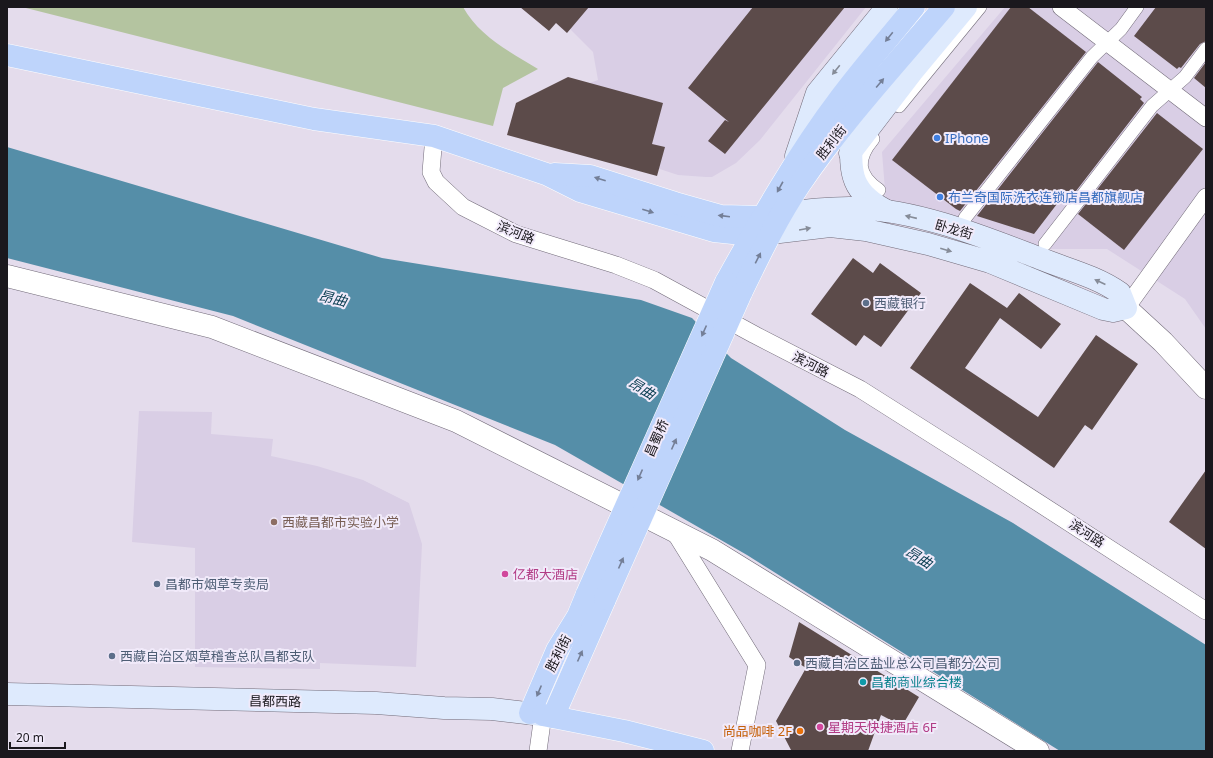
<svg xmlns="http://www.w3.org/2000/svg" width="1213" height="758" viewBox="0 0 1213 758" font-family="'Noto Sans','Noto Sans SC',sans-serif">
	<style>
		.built { fill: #d9cee5 }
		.green { fill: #b4c4a0 }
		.water { fill: #558ea8 }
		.building { fill: #5c4b4a }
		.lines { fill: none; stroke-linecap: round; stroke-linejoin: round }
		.pedestrian-casing { stroke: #726b79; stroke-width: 14 }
		.minor-casing { stroke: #726b79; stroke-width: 18 }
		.tertiary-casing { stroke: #726b79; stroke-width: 23 }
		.secondary-casing { stroke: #726b79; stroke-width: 23 }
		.primary-casing { stroke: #fff; stroke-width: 23 }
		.pedestrian { stroke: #fff; stroke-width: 13 }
		.minor { stroke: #fff; stroke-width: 17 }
		.tertiary { stroke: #fff; stroke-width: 22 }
		.secondary { stroke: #deeafd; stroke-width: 22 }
		.primary { stroke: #bed4fb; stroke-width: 22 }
		.primary-bridge-casing { stroke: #fff; stroke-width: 23; stroke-linecap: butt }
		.primary-bridge { stroke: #bed4fb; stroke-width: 22 }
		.oneway { fill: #747f97 }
		.oneway2 { fill: #868c98 }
		.shop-dot { fill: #3f7fe0; stroke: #f1eafa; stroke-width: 1.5 }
		.service-dot { fill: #5c6f8a; stroke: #f1eafa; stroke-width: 1.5 }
		.education-dot { fill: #8d6e63; stroke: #f1eafa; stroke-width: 1.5 }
		.hotel-dot { fill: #d1479c; stroke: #f1eafa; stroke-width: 1.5 }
		.culture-dot { fill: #0f9aa8; stroke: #f1eafa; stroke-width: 1.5 }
		.food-dot { fill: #e8710a; stroke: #f1eafa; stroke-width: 1.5 }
		.labels { text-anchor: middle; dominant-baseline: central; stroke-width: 4; stroke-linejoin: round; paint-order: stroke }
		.shop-label { font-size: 13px; fill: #366cbe; stroke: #f1eafa; text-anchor: start }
		.street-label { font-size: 13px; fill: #1a181d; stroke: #f1eafa }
		.service-label { font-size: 13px; fill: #4e5e75; stroke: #f1eafa; text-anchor: start }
		.education-label { font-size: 13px; fill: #785e54; stroke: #f1eafa; text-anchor: start }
		.hotel-label { font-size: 13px; fill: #b23c85; stroke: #f1eafa; text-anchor: start }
		.culture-label { font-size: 13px; fill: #0d838f; stroke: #f1eafa; text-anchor: start }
		.food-label { font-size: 13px; fill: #c56008; stroke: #f1eafa; text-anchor: end }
		.water-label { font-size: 14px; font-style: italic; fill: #0e4054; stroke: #f1eafa }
	</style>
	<rect width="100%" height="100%" fill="#e4dcec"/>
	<g class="built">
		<polygon points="548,7 866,7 760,140 736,163 712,177 706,177 678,175 535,128 540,101 598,80 593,52"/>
		<polygon points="1005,7 1206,7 1206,329 1185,299 1107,249 1048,249 886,202 882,152"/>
		<polygon points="139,411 212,412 211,434 273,439 271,456 317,466 363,480 409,503 422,544 416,667 320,663 320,669 195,667 195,548 132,542"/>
	</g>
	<path class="green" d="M 22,7 L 463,7 C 479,36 510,52 538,69 L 503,88 L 493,126 Z"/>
	<polygon class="water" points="7,147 382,258 641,300 692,318 731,358 845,430 1013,523 1206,645 1206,751 1060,751 747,555 555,445 233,316 7,258"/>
	<g class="building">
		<polygon points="520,7 589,7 567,33 556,23 549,31"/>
		<polygon points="753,7 845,7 725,154 708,141 725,120 729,122 688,88"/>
		<polygon points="1011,7 1028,7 1086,52 960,211 956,209 892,160"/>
		<polygon points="1156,7 1206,7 1206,41 1200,44 1181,68 1179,67 1177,69 1134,36"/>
		<polygon points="1098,62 1142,97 1140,99 1144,103 1066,204 1060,200 1034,234 977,216"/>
		<polygon points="1206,62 1206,88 1194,78"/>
		<polygon points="568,77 663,103 652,144 665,147 657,176 507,135 516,103"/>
		<polygon points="1157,113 1203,149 1124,250 1078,214"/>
		<polygon points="853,258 873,273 880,263 921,293 881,347 864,335 856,346 811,314"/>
		<polygon points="970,283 1007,308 1019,293 1061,324 1041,349 1000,318 965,368 1038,417 1096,335 1138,364 1092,430 1085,425 1054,468 910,368"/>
		<polygon points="1206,470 1206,549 1169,522"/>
		<polygon points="799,622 919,697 902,726 881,715 868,751 791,750 776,721 806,668 789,657"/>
	</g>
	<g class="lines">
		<defs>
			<g id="pedestrian">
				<polyline points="899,106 980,7"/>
				<path d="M 873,139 C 856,159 857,175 879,190"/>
				<polyline points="965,218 1092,57 1121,29 1137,7"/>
				<polyline points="1045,244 1152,106 1185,77 1206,49"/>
			</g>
			<g id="minor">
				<polyline points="1061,7 1206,118"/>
				<polyline points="434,136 431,172 436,182 463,207 516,234 616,265 654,280 755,335 860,389 980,465 1206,611"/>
				<polyline points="1126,308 1206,197"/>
				<polyline points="674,531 757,665 740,751"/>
				<polyline points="538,751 543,715"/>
			</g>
			<g id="tertiary">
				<polyline points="7,276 212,327 456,421 712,550 1038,751"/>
				<polyline points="1126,308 1163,342 1206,388"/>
			</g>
			<g id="secondary">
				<path d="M 852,137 C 849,174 852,193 887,211"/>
				<polyline points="850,153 912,72 966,7"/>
				<polyline points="796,156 817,93 887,7"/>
				<path d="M 754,235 L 830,226 L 866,230 L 928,244 L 990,262 L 1103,309 L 1113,311 L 1126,308 L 1120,293 C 1096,276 1066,269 1039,258 C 981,236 920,211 857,208 C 827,207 796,212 766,216"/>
				<polyline points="7,694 376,703 444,708 492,709 543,715"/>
			</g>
			<g id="primary">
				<polyline points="7,55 314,119 434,136 546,174 580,191 714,231 752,235"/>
				<polyline points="554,174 590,176 675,203 721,216 763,217"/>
				<path d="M 726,282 C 761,219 797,155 841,97 C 864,66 890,37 914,7"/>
				<path d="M 741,293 C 759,256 777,218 800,184 C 843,121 895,65 944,7"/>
				<polyline points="530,713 557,650 578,616 587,594"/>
				<polyline points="543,715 624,731 703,751"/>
				<polyline points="553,717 605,599"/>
			</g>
		</defs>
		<use href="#pedestrian" class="pedestrian-casing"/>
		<use href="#minor" class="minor-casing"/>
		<use href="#tertiary" class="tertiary-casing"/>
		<use href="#secondary" class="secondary-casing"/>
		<use href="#primary" class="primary-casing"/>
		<use href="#pedestrian" class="pedestrian"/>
		<use href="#minor" class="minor"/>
		<use href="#tertiary" class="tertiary"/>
		<use href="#secondary" class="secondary"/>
		<use href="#primary" class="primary"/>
		<defs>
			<g id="primary-bridge">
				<polyline points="587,594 726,282"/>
				<polyline points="605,599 741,293"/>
			</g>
		</defs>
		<use href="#primary-bridge" class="primary-bridge-casing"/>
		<use href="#primary-bridge" class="primary-bridge"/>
	</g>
	<defs><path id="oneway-solid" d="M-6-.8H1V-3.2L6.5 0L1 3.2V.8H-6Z"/></defs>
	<g class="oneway">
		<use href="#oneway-solid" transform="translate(889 37) rotate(129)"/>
		<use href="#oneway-solid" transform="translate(880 83) rotate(-50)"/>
		<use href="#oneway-solid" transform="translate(600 179) rotate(-162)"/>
		<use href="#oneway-solid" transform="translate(780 187) rotate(119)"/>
		<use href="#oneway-solid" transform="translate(648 211) rotate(17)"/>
		<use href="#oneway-solid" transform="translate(724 216) rotate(-173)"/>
		<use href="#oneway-solid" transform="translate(758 258) rotate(-63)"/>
		<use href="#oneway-solid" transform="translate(704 331) rotate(114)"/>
		<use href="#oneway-solid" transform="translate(674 444) rotate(-66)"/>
		<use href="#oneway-solid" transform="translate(640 475) rotate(114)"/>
		<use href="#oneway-solid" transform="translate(621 563) rotate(-66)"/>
		<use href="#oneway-solid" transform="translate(580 656) rotate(-66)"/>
		<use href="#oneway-solid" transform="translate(539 691) rotate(113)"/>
	</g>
	<g class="oneway2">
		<use href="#oneway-solid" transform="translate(836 70) rotate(129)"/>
		<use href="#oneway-solid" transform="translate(911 217) rotate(-167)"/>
		<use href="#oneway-solid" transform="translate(805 229) rotate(-10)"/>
		<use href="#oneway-solid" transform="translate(946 250) rotate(16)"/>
		<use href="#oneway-solid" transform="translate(1100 282) rotate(-155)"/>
	</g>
	<g class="shop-dot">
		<circle cx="937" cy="138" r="4"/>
		<circle cx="940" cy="197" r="4"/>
	</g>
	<g class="service-dot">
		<circle cx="866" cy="303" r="4"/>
		<circle cx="157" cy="584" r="4"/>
		<circle cx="112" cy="656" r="4"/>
		<circle cx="797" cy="663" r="4"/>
	</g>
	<circle class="education-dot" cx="274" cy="522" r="4"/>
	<g class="hotel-dot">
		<circle cx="505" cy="574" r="4"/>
		<circle cx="820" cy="727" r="4"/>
	</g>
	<circle class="culture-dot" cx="863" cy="682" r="4"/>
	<circle class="food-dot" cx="800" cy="731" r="4"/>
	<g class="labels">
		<g class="shop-label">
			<text x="945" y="138">IPhone</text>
			<text x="948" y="197">布兰奇国际洗衣连锁店昌都旗舰店</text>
		</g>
		<g class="street-label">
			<text transform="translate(831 142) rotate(-52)">胜利街</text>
			<text transform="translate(954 229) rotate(16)">卧龙街</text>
			<text transform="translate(516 232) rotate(22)">滨河路</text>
			<text transform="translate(811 364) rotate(27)">滨河路</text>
			<text transform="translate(656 438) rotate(-66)">昌蜀桥</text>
			<text transform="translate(1087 533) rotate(33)">滨河路</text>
			<text transform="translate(558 653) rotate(-63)">胜利街</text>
			<text transform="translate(275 701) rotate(1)">昌都西路</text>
		</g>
		<g class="service-label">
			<text x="874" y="303">西藏银行</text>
			<text x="165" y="584">昌都市烟草专卖局</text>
			<text x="120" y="656">西藏自治区烟草稽查总队昌都支队</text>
			<text x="805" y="663">西藏自治区盐业总公司昌都分公司</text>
		</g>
		<g class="education-label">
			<text x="282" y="522">西藏昌都市实验小学</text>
		</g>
		<g class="hotel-label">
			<text x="513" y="574">亿都大酒店</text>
			<text x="828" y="727">星期天快捷酒店 6F</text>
		</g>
		<g class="culture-label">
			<text x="871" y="682">昌都商业综合楼</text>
		</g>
		<g class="food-label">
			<text x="792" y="731">尚品咖啡 2F</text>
		</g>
		<g class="water-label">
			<text transform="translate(333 298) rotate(14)">昂曲</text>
			<text transform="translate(642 388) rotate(31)">昂曲</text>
			<text transform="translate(919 557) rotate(31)">昂曲</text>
		</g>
	</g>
	<rect width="1213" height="758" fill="none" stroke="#1a181d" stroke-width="16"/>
	<path d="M10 742v6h55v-6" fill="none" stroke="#1a181d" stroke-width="2"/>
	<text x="16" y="742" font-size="12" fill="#1a181d" stroke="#f1eafa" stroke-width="3" paint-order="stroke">20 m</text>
</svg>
